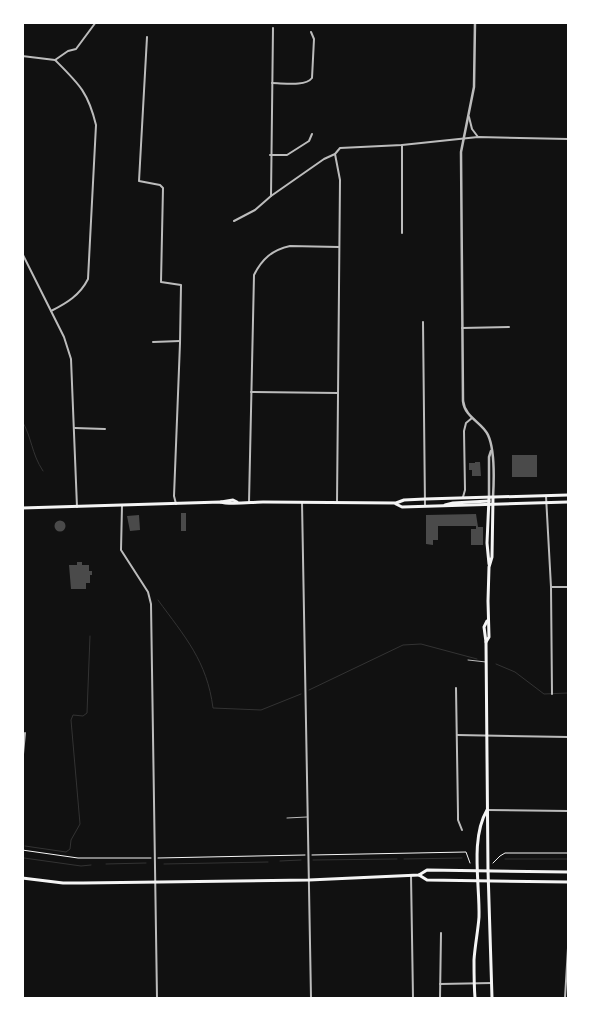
<svg xmlns="http://www.w3.org/2000/svg" width="591" height="1021" viewBox="0 0 591 1021" font-family="Roboto,sans-serif">
	<style>
		.lines { fill: none; stroke-linecap: round; stroke-linejoin: round }
		.stream { stroke: #333; stroke-width: 1 }
		.building { fill: #4a4a4a }
		.path { stroke: #f5f5f5; stroke-width: 1 }
		.service { stroke: #bcbcbc; stroke-width: 1 }
		.minor { stroke: #bcbcbc; stroke-width: 2 }
		.tertiary { stroke: #bcbcbc; stroke-width: 2.5 }
		.secondary { stroke: #f5f5f5; stroke-width: 3 }
		.primary { stroke: #f5f5f5; stroke-width: 3 }
	</style>
	<rect width="100%" height="100%" fill="#111"/>
	<g class="lines">
		<g class="stream">
			<path d="M 22,421 C 32,437 31,453 43,471"/>
			<path d="M 158,600 C 185,637 207,661 213,708 L 261,710 L 301,694"/>
			<polyline points="496,664 515,672 544,694 568,693"/>
			<polyline points="309,690 403,645 421,644 477,659"/>
			<polyline points="25,846 66,852 70,849 71,840 80,824 71,720 73,715 83,716 87,713 90,636"/>
			<polyline points="24,858 81,866 91,865"/>
			<polyline points="404,859 462,858"/>
			<polyline points="505,859 568,859"/>
			<polyline points="313,860 397,859"/>
			<polyline points="280,861 301,860"/>
			<polyline points="106,864 146,863"/>
			<polyline points="164,864 268,862"/>
		</g>
	</g>
	<g class="building">
		<rect x="512" y="455" width="25" height="22"/>
		<polygon points="475,462 480,462 481,476 472,476 472,470 469,470 469,463 475,463"/>
		<rect x="181" y="513" width="5" height="18"/>
		<polygon points="476,514 478,527 483,527 483,545 471,545 471,529 476,529 476,526 438,526 438,540 433,540 433,545 426,544 426,515"/>
		<polygon points="139,515 140,530 130,531 127,516"/>
		<circle cx="60" cy="526" r="5.5"/>
		<polygon points="77,562 82,562 82,565 89,565 89,571 92,571 92,575 90,575 90,583 86,583 86,589 71,589 69,565 77,565"/>
	</g>
	<g class="lines">
		<g class="path">
			<polyline points="22,850 78,858 151,858"/>
			<polyline points="312,855 466,852 470,863"/>
			<polyline points="158,858 305,855"/>
			<polyline points="493,863 500,856 505,853 568,853"/>
		</g>
		<g class="service">
			<polyline points="468,660 486,662"/>
			<polyline points="287,818 307,817"/>
		</g>
		<g class="minor">
			<polyline points="147,37 139,181 160,185 163,188 161,282 181,285 180,343 174,496 176,504"/>
			<polyline points="22,56 55,60"/>
			<polyline points="55,60 68,51 76,49 96,22"/>
			<path d="M 272,83 C 283,83 305,87 312,78 L 314,39 L 311,32"/>
			<polyline points="469,117 472,129 478,137"/>
			<polyline points="402,145 402,233"/>
			<polyline points="335,154 340,180 337,503"/>
			<polyline points="270,155 287,155 309,141 312,134"/>
			<polyline points="271,196 273,28"/>
			<polyline points="234,221 255,210 271,196 324,159 335,154 340,148 402,145 478,137 568,139"/>
			<polyline points="22,253 64,337 71,359 77,507"/>
			<path d="M 51,311 C 67,303 80,295 88,279 L 96,125 C 88,92 79,84 55,60"/>
			<polyline points="423,322 425,506"/>
			<polyline points="462,328 509,327"/>
			<polyline points="153,342 180,341"/>
			<polyline points="251,392 338,393"/>
			<polyline points="75,428 105,429"/>
			<polyline points="546,496 551,587 552,694"/>
			<polyline points="463,497 465,490 464,431 466,423 472,418"/>
			<path d="M 249,502 L 254,275 C 262,259 272,250 290,246 L 339,247"/>
			<polyline points="302,502 311,998"/>
			<polyline points="122,506 121,550 148,592 151,604 157,998"/>
			<polyline points="551,587 568,587"/>
			<polyline points="456,688 458,814 458,820 462,830"/>
			<polyline points="457,735 568,737"/>
			<polyline points="22,765 25,733"/>
			<polyline points="487,810 568,811"/>
			<polyline points="411,875 413,998"/>
			<polyline points="440,984 492,983"/>
			<polyline points="440,998 441,933"/>
			<polyline points="565,998 568,948"/>
		</g>
		<g class="tertiary">
			<path d="M 475,22 L 474,87 L 461,152 L 463,401 C 465,418 482,422 488,435 C 495,450 494,481 493,498"/>
			<polyline points="489,498 489,457 491,451"/>
		</g>
		<g class="secondary">
			<polyline points="221,502 233,500 237,502"/>
			<polyline points="396,504 402,507 568,502"/>
			<polyline points="445,505 453,503 489,501"/>
			<path d="M 22,508 L 221,502 C 228,505 253,502 263,502 C 307,502 352,503 396,503 L 404,500 L 425,499 L 568,495"/>
			<polyline points="489,564 487,543 489,498"/>
			<polyline points="486,642 484,627 487,621"/>
			<path d="M 475,998 C 474,986 474,973 474,960 C 475,945 478,931 479,917 C 480,885 470,839 487,810"/>
			<polyline points="492,998 488,870 486,642 489,637 488,601 489,567 492,557 493,498"/>
		</g>
		<g class="primary">
			<polyline points="419,875 427,880 568,882"/>
			<polyline points="22,878 63,883 83,883 309,880 419,875 427,870 568,872"/>
		</g>
	</g>
	<rect width="591" height="1021" fill="none" stroke="#ffffff" stroke-width="48"/>
</svg>
